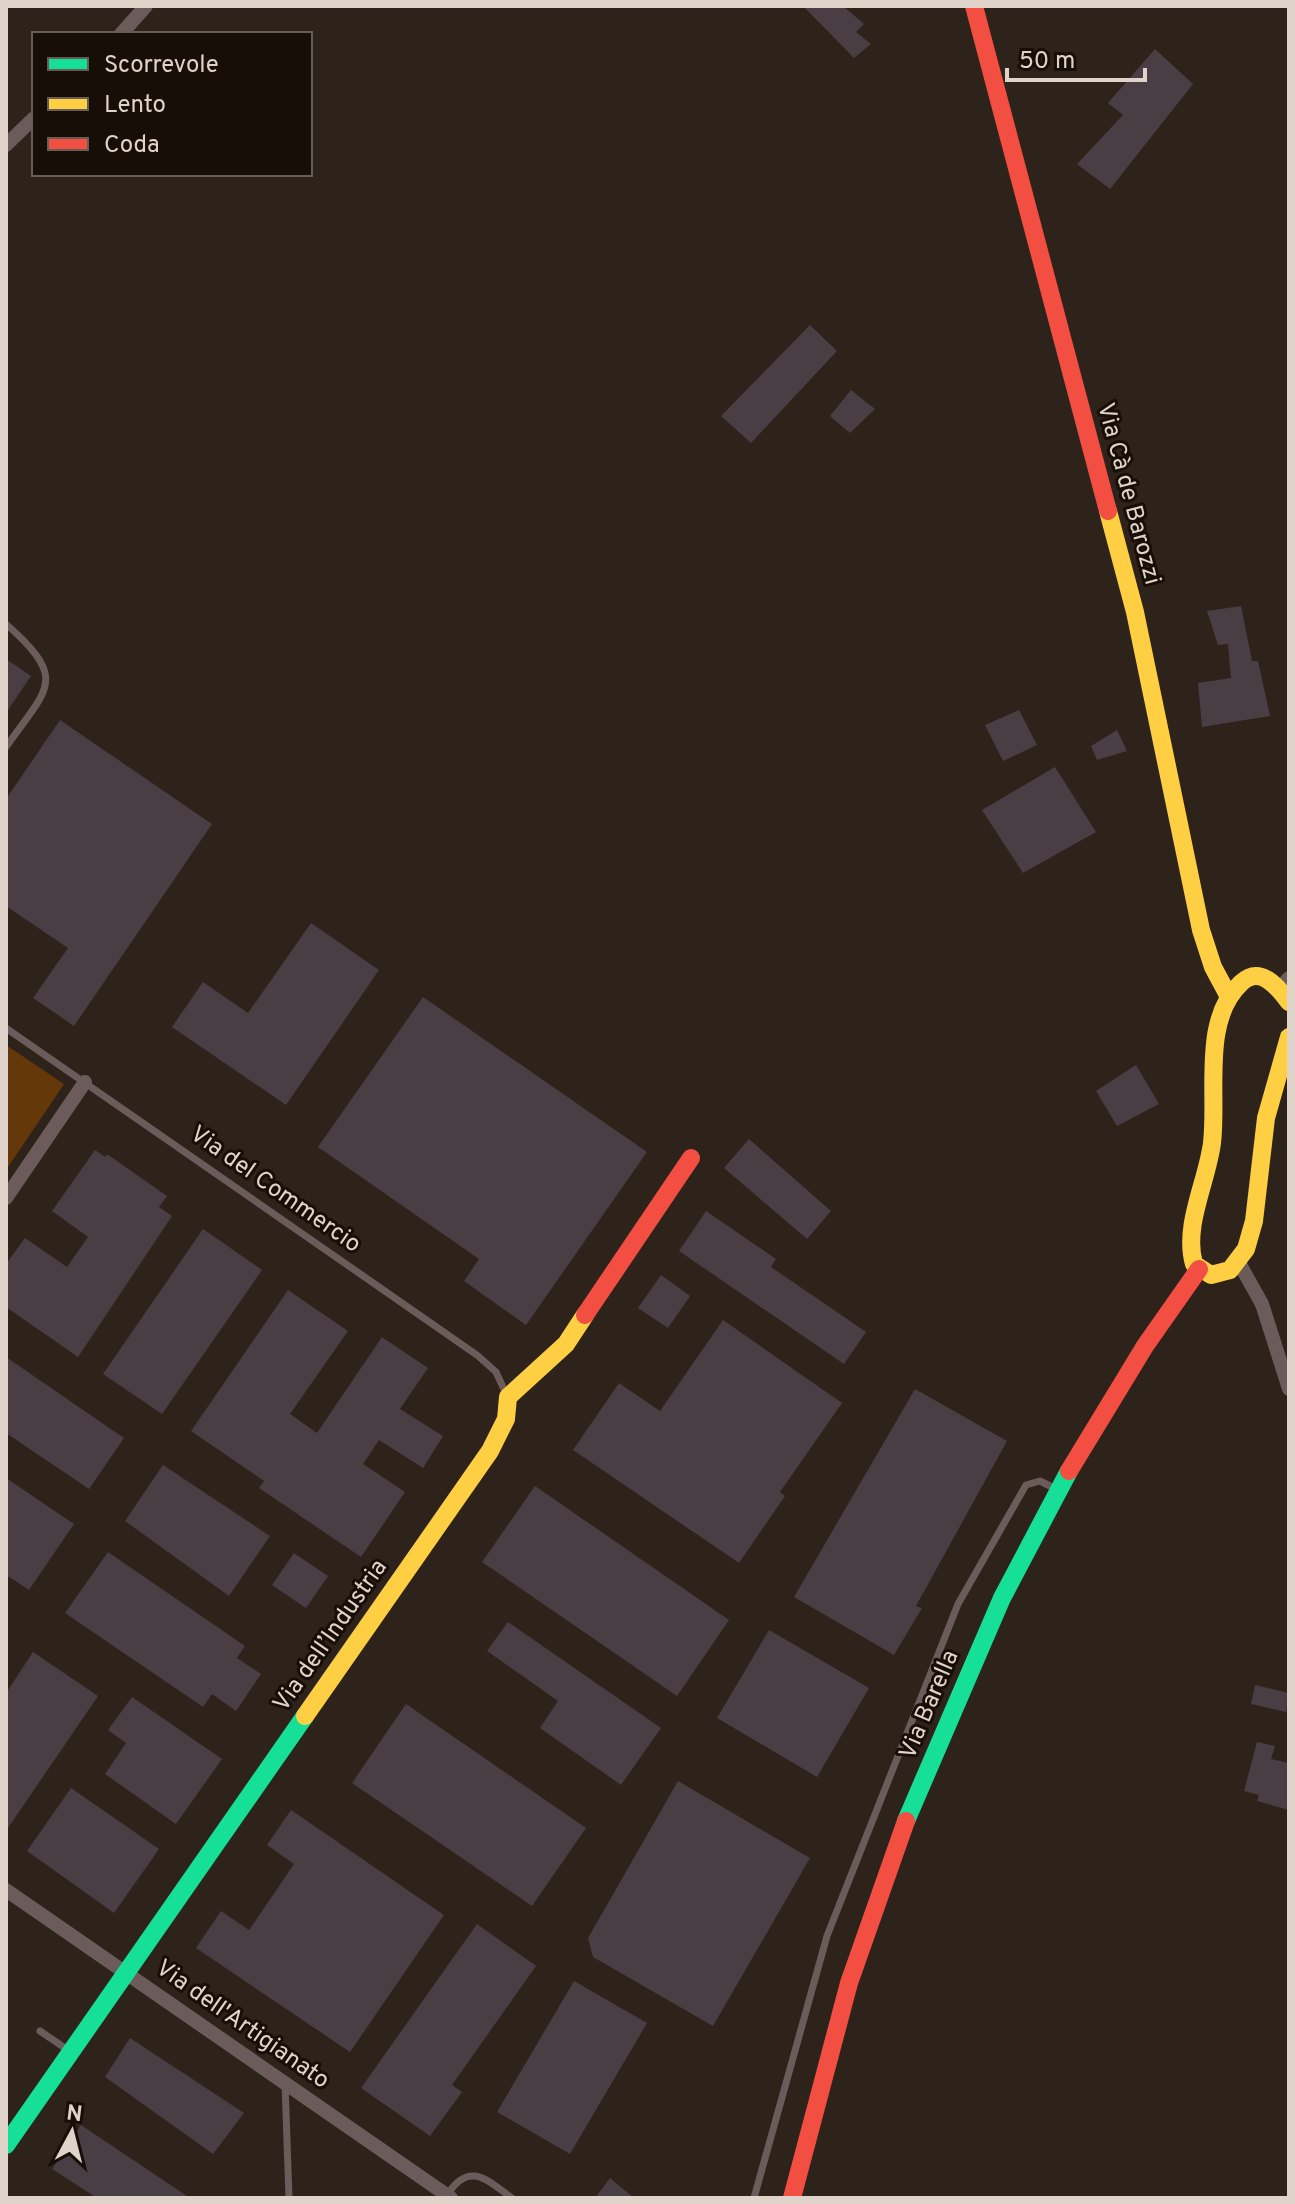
<svg xmlns="http://www.w3.org/2000/svg" width="1295" height="2204" viewBox="0 0 1295 2204" font-family="Overpass,sans-serif">
	<style>
		.green { fill: #65380a }
		.building { fill: #483e44 }
		.lines { fill: none; stroke-linecap: round; stroke-linejoin: round }
		.lane { stroke: #6b5b5a; stroke-width: 7 }
		.street { stroke: #6b5b5a; stroke-width: 14 }
		.fast { stroke: #16e098; stroke-width: 18 }
		.slow { stroke: #ffcf43; stroke-width: 18 }
		.jam { stroke: #f24e42; stroke-width: 18 }
		.labels { text-anchor: middle; dominant-baseline: central; stroke-width: 6; stroke-linejoin: round; paint-order: stroke }
		.street-label { font-size: 24px; fill: #e0d3c9; stroke: #170e07 }
	</style>
	<rect width="100%" height="100%" fill="#2e231a"/>
	<polygon class="green" points="6,1045 64,1084 6,1170"/>
	<g class="building">
		<polygon points="803,6 843,6 864,24 856,32 871,44 854,58"/>
		<polygon points="1155,49 1193,84 1110,189 1077,164 1123,115 1108,103"/>
		<polygon points="810,325 837,351 751,443 721,416"/>
		<polygon points="851,390 875,409 850,433 830,416"/>
		<polygon points="1241,606 1252,661 1258,661 1270,716 1202,727 1198,683 1231,678 1228,644 1218,645 1207,611"/>
		<polygon points="6,659 31,676 6,713"/>
		<polygon points="1019,710 1037,745 1003,761 985,725"/>
		<polygon points="60,720 212,824 74,1026 33,998 68,948 6,906 6,799"/>
		<polygon points="1117,730 1127,751 1097,760 1091,746"/>
		<polygon points="1055,767 1096,832 1023,873 982,810"/>
		<polygon points="311,923 379,970 286,1105 172,1027 203,982 248,1013"/>
		<polygon points="423,997 647,1152 526,1325 464,1281 479,1259 318,1147"/>
		<polygon points="1136,1065 1159,1104 1117,1126 1096,1091"/>
		<polygon points="749,1139 831,1211 807,1239 724,1168"/>
		<polygon points="95,1150 105,1157 107,1154 167,1196 159,1207 172,1216 78,1357 6,1307 6,1264 25,1238 67,1267 88,1237 52,1211"/>
		<polygon points="706,1211 776,1259 771,1267 866,1332 844,1364 679,1251"/>
		<polygon points="203,1229 262,1270 162,1414 103,1374"/>
		<polygon points="661,1275 690,1296 668,1328 638,1308"/>
		<polygon points="288,1290 348,1331 290,1414 317,1433 382,1337 428,1368 400,1409 443,1436 423,1468 379,1440 363,1464 405,1492 361,1557 259,1488 264,1481 191,1431"/>
		<polygon points="723,1320 842,1403 780,1492 785,1496 739,1563 573,1450 619,1383 660,1411"/>
		<polygon points="6,1357 124,1438 89,1489 6,1433"/>
		<polygon points="915,1389 1007,1441 916,1606 922,1608 894,1655 794,1597"/>
		<polygon points="163,1465 270,1536 229,1596 125,1521"/>
		<polygon points="6,1478 74,1524 29,1590 6,1575"/>
		<polygon points="535,1486 729,1620 677,1696 482,1562"/>
		<polygon points="108,1552 245,1646 237,1658 261,1674 236,1711 212,1694 203,1707 65,1613"/>
		<polygon points="294,1553 328,1576 306,1608 272,1585"/>
		<polygon points="508,1622 661,1728 621,1785 540,1728 558,1701 487,1651"/>
		<polygon points="769,1630 869,1688 817,1777 717,1718"/>
		<polygon points="33,1652 98,1696 6,1831 6,1693"/>
		<polygon points="1255,1685 1289,1693 1286,1712 1251,1704"/>
		<polygon points="132,1697 222,1759 176,1824 105,1774 126,1743 108,1730"/>
		<polygon points="406,1704 586,1828 532,1906 352,1783"/>
		<polygon points="1257,1742 1275,1746 1271,1759 1289,1763 1289,1810 1257,1801 1259,1795 1244,1791"/>
		<polygon points="678,1781 810,1858 713,2026 593,1957 588,1938"/>
		<polygon points="71,1788 159,1849 114,1913 27,1851"/>
		<polygon points="291,1810 444,1915 350,2052 196,1948 221,1911 249,1930 294,1864 267,1845"/>
		<polygon points="477,1924 536,1966 452,2085 462,2092 430,2136 361,2088"/>
		<polygon points="574,1981 647,2023 570,2154 497,2112"/>
		<polygon points="130,2038 244,2113 213,2154 105,2077"/>
		<polygon points="81,2125 190,2198 97,2198 52,2169"/>
		<polygon points="610,2178 634,2198 595,2198"/>
	</g>
	<g class="lines">
		<g class="lane">
			<path d="M 6,624 C 69,680 48,687 6,747"/>
			<polyline points="6,1028 477,1355 496,1372 507,1396"/>
			<polyline points="40,2031 68,2050"/>
			<polyline points="285,2083 289,2198"/>
			<path d="M 447,2195 C 469,2161 486,2179 512,2198"/>
			<polyline points="754,2198 827,1936 958,1604 1026,1485 1040,1481 1058,1490"/>
		</g>
		<g class="street">
			<polyline points="121,34 146,6"/>
			<polyline points="6,145 34,118"/>
			<polyline points="1281,987 1289,978"/>
			<polyline points="6,1198 85,1082"/>
			<polyline points="1238,1261 1262,1304 1289,1389"/>
			<polyline points="6,1890 451,2198"/>
		</g>
		<g class="fast">
			<polyline points="906,1821 1002,1598 1069,1471"/>
			<polyline points="6,2145 305,1716"/>
		</g>
		<g class="slow">
			<polyline points="1108,511 1135,612 1201,930 1213,967 1228,995"/>
			<path d="M 1289,1002 C 1277,986 1260,965 1241,983 C 1201,1020 1218,1093 1212,1143 C 1207,1182 1183,1226 1194,1264 L 1211,1275 L 1230,1270 L 1246,1249 L 1254,1221 L 1266,1118 L 1289,1037"/>
			<polyline points="305,1716 490,1451 506,1419 508,1397 566,1344 585,1315"/>
		</g>
		<g class="jam">
			<polyline points="974,6 1108,511"/>
			<polyline points="585,1315 691,1158"/>
			<polyline points="1069,1471 1145,1346 1199,1269"/>
			<polyline points="792,2198 849,1983 906,1821"/>
		</g>
	</g>
	<g class="labels">
		<g class="street-label">
			<text transform="translate(1128 494) rotate(75)">Via Cà de Barozzi</text>
			<text transform="translate(275 1190) rotate(35)">Via del Commercio</text>
			<text transform="translate(331 1636) rotate(-55)">Via dell’Industria</text>
			<text transform="translate(930 1705) rotate(-67)">Via Barella</text>
			<text transform="translate(242 2025) rotate(35)">Via dell'Artigianato</text>
		</g>
	</g>
	<rect width="1295" height="2204" fill="none" stroke="#e0d3c9" stroke-width="16"/>
	<rect x="32" y="32" width="280" height="144" fill="#170e07" stroke="#675d55" stroke-width="2"/>
	<rect x="48" y="58" width="40" height="12" fill="#16e098" stroke="#675d55" stroke-width="2"/>
	<text x="104" y="72" font-size="24" fill="#e0d3c9">Scorrevole</text>
	<rect x="48" y="98" width="40" height="12" fill="#ffcf43" stroke="#675d55" stroke-width="2"/>
	<text x="104" y="112" font-size="24" fill="#e0d3c9">Lento</text>
	<rect x="48" y="138" width="40" height="12" fill="#f24e42" stroke="#675d55" stroke-width="2"/>
	<text x="104" y="152" font-size="24" fill="#e0d3c9">Coda</text>
	<g transform="translate(72 2132) rotate(7)" stroke="#170e07" stroke-width="6" paint-order="stroke">
	<path d="M0-6L14 30L0 20L-14 30Z" fill="#e0d3c9"/>
	<text y="-12" font-size="22" font-weight="bold" text-anchor="middle" fill="#e0d3c9">N</text>
	</g>
	<path d="M1007 68v12h138v-12" fill="none" stroke="#e0d3c9" stroke-width="4"/>
	<text x="1019" y="68" font-size="24" fill="#e0d3c9" stroke="#170e07" stroke-width="6" paint-order="stroke">50 m</text>
</svg>
